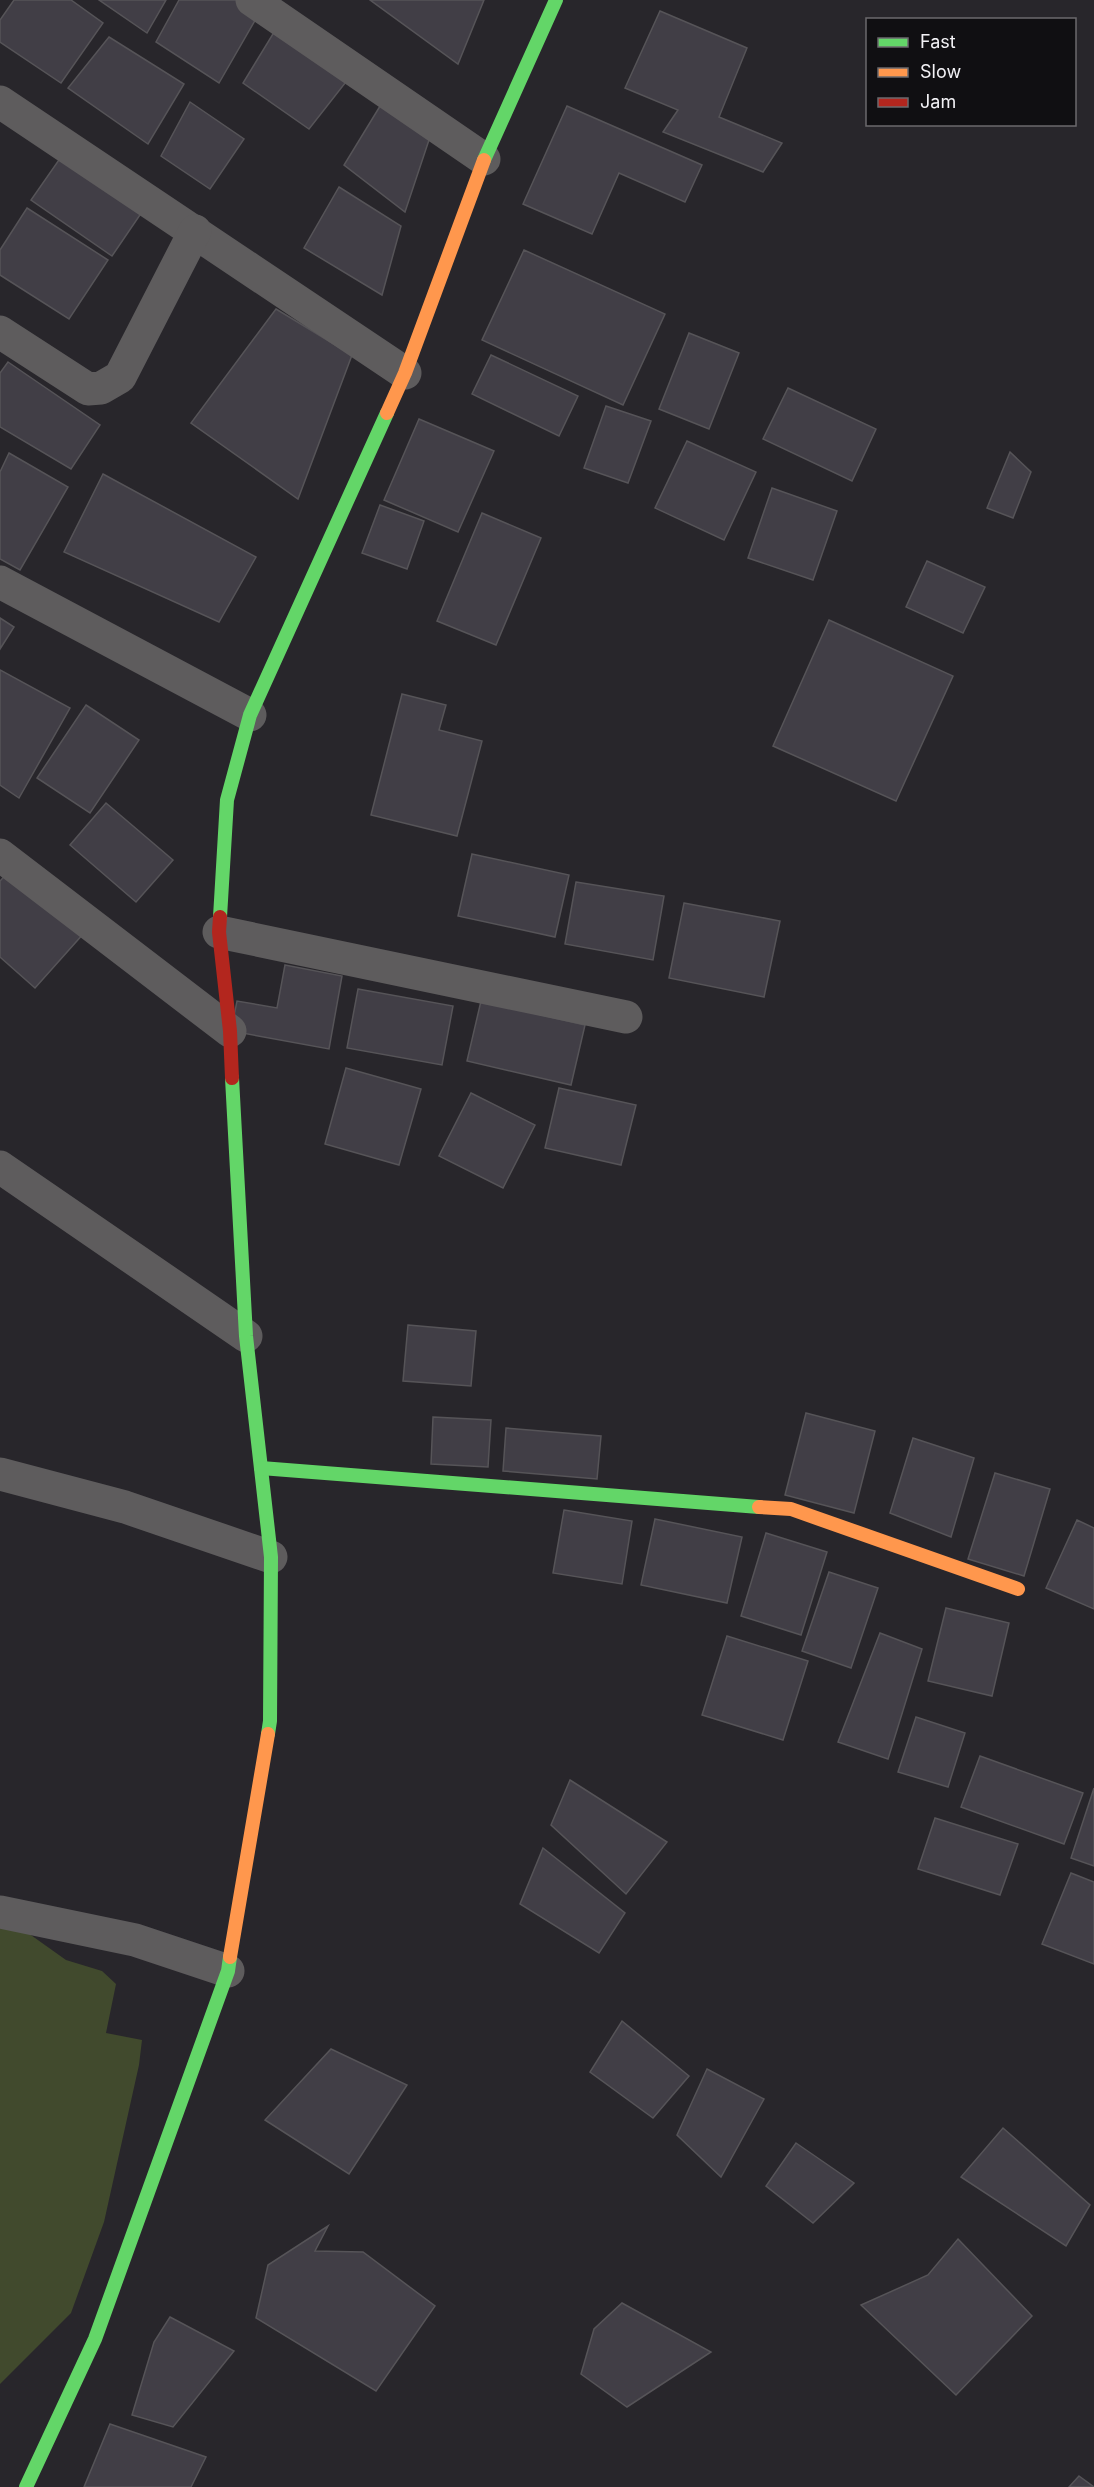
<svg xmlns="http://www.w3.org/2000/svg" width="1094" height="2487" viewBox="0 0 1094 2487" font-family="Inter,sans-serif">
	<style>
		.green { fill: #414a2d }
		.building { fill: #413e46; stroke: #565458; stroke-width: 1.5 }
		.lines { fill: none; stroke-linecap: round; stroke-linejoin: round }
		.street { stroke: #5e5c5d; stroke-width: 33 }
		.fast { stroke: #63d668; stroke-width: 14 }
		.slow { stroke: #ff974d; stroke-width: 14 }
		.jam { stroke: #b3261e; stroke-width: 14 }
	</style>
	<rect width="100%" height="100%" fill="#28262b"/>
	<polygon class="green" points="0,1926 28,1933 66,1960 102,1971 116,1984 106,2033 142,2040 139,2065 104,2222 71,2313 0,2384"/>
	<g class="building">
		<polygon points="14,0 71,0 103,23 61,83 0,42 0,20"/>
		<polygon points="99,0 166,0 147,33"/>
		<polygon points="179,0 244,0 261,10 219,83 156,42"/>
		<polygon points="370,0 484,0 458,64"/>
		<polygon points="660,11 747,48 719,117 782,143 763,172 663,132 678,110 625,88"/>
		<polygon points="279,24 353,73 309,129 243,83"/>
		<polygon points="109,37 184,84 148,144 68,88"/>
		<polygon points="385,98 430,137 405,212 344,165"/>
		<polygon points="190,102 244,139 210,189 161,156"/>
		<polygon points="567,106 702,165 685,202 619,173 592,234 523,204"/>
		<polygon points="61,157 142,212 112,256 31,200"/>
		<polygon points="339,187 401,226 382,295 304,248"/>
		<polygon points="27,208 108,260 69,319 0,275 0,250"/>
		<polygon points="524,250 665,314 623,405 482,340"/>
		<polygon points="276,309 352,355 298,499 191,423"/>
		<polygon points="689,333 739,353 709,429 659,409"/>
		<polygon points="491,355 578,396 559,436 472,394"/>
		<polygon points="8,362 100,425 71,469 0,427 0,373"/>
		<polygon points="788,388 876,429 852,481 763,439"/>
		<polygon points="606,406 651,421 628,483 584,468"/>
		<polygon points="419,419 494,451 458,532 384,500"/>
		<polygon points="687,441 756,472 724,540 655,508"/>
		<polygon points="1010,452 1031,472 1013,518 987,508"/>
		<polygon points="9,453 68,487 20,570 0,559 0,472"/>
		<polygon points="103,474 256,557 219,622 64,552"/>
		<polygon points="772,488 837,511 813,580 748,558"/>
		<polygon points="380,505 424,521 407,569 362,553"/>
		<polygon points="482,513 541,538 496,645 437,621"/>
		<polygon points="927,561 985,587 963,633 906,607"/>
		<polygon points="0,618 14,627 0,649"/>
		<polygon points="829,620 953,676 896,801 773,746"/>
		<polygon points="0,670 70,708 19,798 0,785"/>
		<polygon points="402,694 446,705 439,730 482,741 457,836 371,815"/>
		<polygon points="86,705 139,740 90,813 37,778"/>
		<polygon points="106,803 173,860 136,902 70,845"/>
		<polygon points="472,854 569,875 555,937 458,916"/>
		<polygon points="11,869 84,933 35,988 0,957 0,881"/>
		<polygon points="576,882 664,896 653,960 565,944"/>
		<polygon points="684,903 780,921 764,997 669,978"/>
		<polygon points="285,965 342,976 329,1049 231,1031 237,1001 277,1008"/>
		<polygon points="358,989 453,1006 442,1065 347,1048"/>
		<polygon points="481,1001 585,1025 571,1085 467,1061"/>
		<polygon points="346,1068 421,1089 399,1165 325,1144"/>
		<polygon points="559,1088 636,1105 621,1165 545,1148"/>
		<polygon points="471,1093 535,1125 503,1188 439,1156"/>
		<polygon points="408,1325 476,1331 471,1386 403,1381"/>
		<polygon points="806,1413 875,1431 854,1513 785,1495"/>
		<polygon points="433,1417 491,1420 488,1467 431,1464"/>
		<polygon points="506,1428 601,1436 597,1479 503,1471"/>
		<polygon points="913,1438 974,1458 951,1537 890,1513"/>
		<polygon points="995,1473 1050,1489 1024,1576 968,1559"/>
		<polygon points="564,1510 632,1521 622,1584 553,1573"/>
		<polygon points="655,1519 742,1537 727,1603 641,1585"/>
		<polygon points="1077,1520 1094,1528 1094,1609 1046,1588"/>
		<polygon points="766,1533 827,1552 801,1635 741,1616"/>
		<polygon points="829,1572 878,1588 851,1668 802,1651"/>
		<polygon points="946,1608 1009,1623 992,1696 928,1681"/>
		<polygon points="880,1633 922,1649 888,1759 838,1742"/>
		<polygon points="727,1636 808,1661 783,1740 702,1715"/>
		<polygon points="916,1717 965,1733 948,1787 898,1772"/>
		<polygon points="980,1756 1083,1793 1064,1844 961,1807"/>
		<polygon points="570,1780 667,1842 626,1894 551,1825"/>
		<polygon points="1094,1788 1094,1866 1071,1858"/>
		<polygon points="935,1818 1018,1844 1000,1895 918,1869"/>
		<polygon points="543,1848 625,1913 599,1953 520,1904"/>
		<polygon points="1071,1873 1094,1882 1094,1964 1042,1944"/>
		<polygon points="622,2021 689,2076 653,2118 590,2072"/>
		<polygon points="331,2049 407,2085 349,2174 265,2120"/>
		<polygon points="707,2069 764,2099 721,2177 677,2135"/>
		<polygon points="1003,2128 1090,2205 1066,2246 961,2177"/>
		<polygon points="796,2143 854,2183 813,2223 766,2186"/>
		<polygon points="328,2226 315,2251 363,2252 435,2306 376,2391 256,2318 268,2265"/>
		<polygon points="958,2239 1032,2316 956,2395 861,2305 928,2275"/>
		<polygon points="622,2303 711,2352 627,2407 581,2374 594,2329"/>
		<polygon points="170,2317 234,2351 173,2427 132,2415 154,2342"/>
		<polygon points="110,2424 206,2457 191,2487 84,2487"/>
		<polygon points="1079,2476 1094,2487 1069,2487"/>
	</g>
	<g class="lines">
		<g class="street">
			<polyline points="252,0 484,159"/>
			<polyline points="0,102 405,373"/>
			<polyline points="0,332 88,389 101,388 120,377 195,231"/>
			<polyline points="0,582 250,715"/>
			<polyline points="0,855 230,1031"/>
			<polyline points="219,932 626,1017"/>
			<polyline points="0,1167 246,1336"/>
			<polyline points="0,1474 125,1507 271,1557"/>
			<polyline points="0,1912 135,1940 228,1971"/>
		</g>
		<g class="fast">
			<polyline points="484,160 556,0"/>
			<polyline points="220,917 227,800 250,715 387,413"/>
			<polyline points="232,1078 246,1336 271,1557 270,1721 268,1734"/>
			<polyline points="261,1468 759,1507"/>
			<polyline points="26,2487 95,2339 228,1971 230,1957"/>
		</g>
		<g class="slow">
			<polyline points="387,413 405,373 484,160"/>
			<polyline points="759,1507 791,1509 1018,1589"/>
			<polyline points="230,1957 268,1734"/>
		</g>
		<polyline class="jam" points="220,917 219,932 230,1031 232,1078"/>
	</g>
	<rect x="866" y="18" width="210" height="108" fill="#100f12" stroke="#6b6a6d" stroke-width="1.5"/>
	<rect x="878" y="38" width="30" height="9" fill="#63d668" stroke="#6b6a6d" stroke-width="1.5"/>
	<text x="920" y="48" font-size="18" fill="#f3f2f6">Fast</text>
	<rect x="878" y="68" width="30" height="9" fill="#ff974d" stroke="#6b6a6d" stroke-width="1.5"/>
	<text x="920" y="78" font-size="18" fill="#f3f2f6">Slow</text>
	<rect x="878" y="98" width="30" height="9" fill="#b3261e" stroke="#6b6a6d" stroke-width="1.5"/>
	<text x="920" y="108" font-size="18" fill="#f3f2f6">Jam</text>
</svg>
